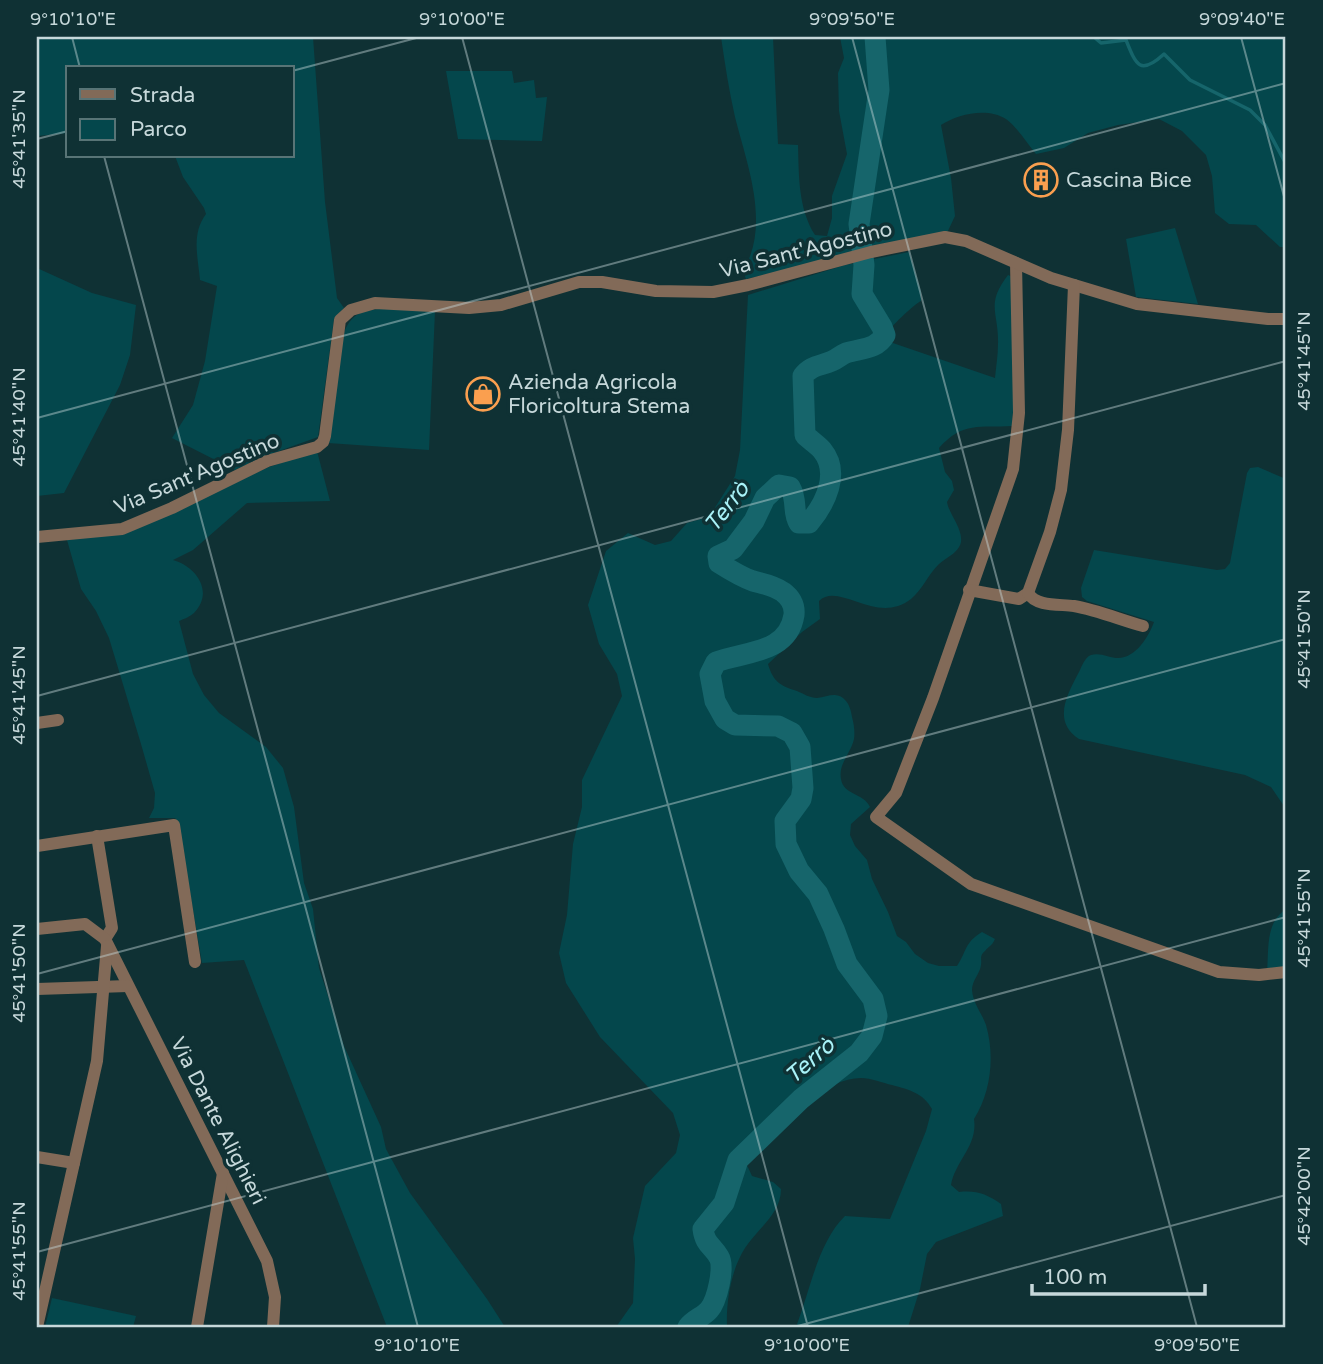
<svg xmlns="http://www.w3.org/2000/svg" width="1323" height="1364" viewBox="0 0 1323 1364" font-family="'Varela Round',sans-serif">
	<style>
		.green { fill: #04474c }
		.lines { fill: none; stroke-linecap: round; stroke-linejoin: round }
		.stream { stroke: #16656b; stroke-width: 3.5 }
		.river { stroke: #16656b; stroke-width: 21 }
		.minor { stroke: #826a58; stroke-width: 12 }
		.ticks { fill: none; stroke: #c6d8da; stroke-width: 2; stroke-opacity: 0.45 }
		.labels { text-anchor: middle; dominant-baseline: central; stroke-width: 7; stroke-linejoin: round; paint-order: stroke }
		.poi-label { font-size: 21px; fill: #c6d8da; stroke: #0f3134; text-anchor: start }
		.street-label { font-size: 21px; fill: #c6d8da; stroke: #0f3134 }
		.water-label { font-size: 23px; font-style: italic; fill: #a9f2f8; stroke: #0f3134 }
		.neatline { fill: none; stroke: #c6d8da; stroke-width: 2.5 }
		.ticks-label { font-size: 18px; text-anchor: middle; fill: #c6d8da }
	</style>
	<rect width="100%" height="100%" fill="#0f3134"/>
	<g class="green">
		<path d="M 37,37 L 313,37 L 325,202 L 337,298 L 344,308 L 334,319 L 318,437 L 265,456 L 235,470 L 172,438 L 193,405 L 205,361 L 217,286 L 200,280 C 198,257 191,234 206,214 L 204,208 L 183,177 L 175,156 L 292,156 L 292,68 L 68,68 L 68,133 L 37,136 Z"/>
		<path d="M 721,37 L 773,37 L 778,144 L 798,145 C 799,176 798,208 815,235 L 827,236 L 832,218 L 832,196 L 847,154 L 839,111 L 838,73 L 844,58 L 840,37 L 1286,37 L 1286,247 L 1280,247 L 1256,225 L 1229,224 L 1215,213 L 1212,176 L 1206,155 L 1182,131 L 1159,119 L 1118,125 L 1088,133 L 1064,148 L 1036,154 C 1027,143 1017,127 1006,119 C 987,107 958,114 941,125 L 951,178 L 955,216 L 947,233 L 746,279 L 743,271 C 771,224 747,165 735,117 C 729,91 725,64 721,37 Z"/>
		<polygon points="446,71 512,71 514,83 534,80 536,98 547,97 542,141 458,139"/>
		<polygon points="1175,228 1198,304 1136,297 1126,239"/>
		<path d="M 909,252 L 921,292 L 921,301 C 916,303 891,326 890,330 C 888,335 889,337 890,342 L 995,378 C 996,367 998,355 998,344 C 999,312 985,305 1008,275 L 1022,281 L 1012,426 C 980,428 963,421 939,448 L 945,472 L 952,481 L 954,490 L 947,502 C 949,514 963,529 961,542 C 959,553 945,558 938,565 C 928,575 922,590 911,599 C 876,626 839,581 819,601 L 820,619 L 802,632 L 768,664 C 773,682 781,686 797,691 C 804,694 810,698 817,698 C 827,697 835,692 843,698 C 849,703 851,710 852,717 C 854,724 855,732 854,739 C 851,753 838,764 841,779 C 843,795 864,793 870,807 L 851,824 L 850,835 L 855,846 L 867,860 L 872,879 L 888,912 L 897,936 L 906,942 L 915,954 L 928,963 L 939,966 L 957,966 C 967,951 964,943 982,932 L 995,939 C 992,946 989,946 985,951 C 979,956 982,959 981,965 C 980,974 972,980 972,990 C 973,1004 982,1013 986,1025 C 995,1056 991,1092 974,1119 C 978,1146 955,1161 951,1185 L 959,1192 C 976,1190 987,1194 1001,1204 L 1003,1216 L 936,1242 L 927,1254 L 920,1289 L 908,1327 L 796,1327 C 810,1291 818,1242 845,1216 L 890,1219 L 926,1131 L 932,1109 C 923,1093 910,1090 892,1085 C 883,1083 871,1078 861,1078 C 819,1078 775,1135 746,1163 L 752,1176 L 773,1182 L 781,1189 C 781,1214 758,1228 745,1248 C 731,1270 726,1301 727,1327 L 616,1327 L 633,1303 L 635,1259 L 633,1238 L 645,1186 L 676,1153 L 680,1135 L 673,1113 L 600,1037 L 566,983 L 559,953 L 567,915 L 573,844 L 582,807 L 582,780 L 622,696 L 617,674 L 599,644 L 588,605 L 606,551 L 628,533 L 655,545 L 671,541 L 687,523 L 709,517 L 735,476 L 740,450 L 748,295 L 845,265 Z"/>
		<polygon points="37,268 92,293 136,305 130,355 120,385 64,493 37,496"/>
		<path d="M 388,308 L 435,311 L 429,450 L 328,443 L 342,338 C 351,311 362,311 388,308 Z"/>
		<path d="M 317,451 L 330,501 L 247,503 L 193,550 L 173,560 C 195,566 215,591 194,613 C 191,616 184,619 179,621 L 193,674 L 204,695 L 219,713 L 266,747 L 283,768 L 294,807 L 304,883 L 313,909 L 319,968 L 344,1046 L 381,1127 L 386,1149 L 410,1193 L 487,1299 L 505,1327 L 387,1327 L 244,960 L 202,963 L 178,822 L 175,818 L 149,818 L 154,808 L 155,793 L 141,744 L 109,638 L 96,611 L 81,589 L 67,540 L 129,530 L 269,467 Z"/>
		<path d="M 1258,467 L 1286,479 L 1286,809 L 1271,787 L 1245,775 L 1079,739 C 1052,721 1067,695 1079,672 C 1082,666 1085,657 1091,655 C 1100,652 1110,658 1118,658 C 1136,658 1149,636 1154,622 L 1087,601 L 1082,597 L 1081,588 L 1094,550 L 1217,570 L 1225,569 L 1230,563 L 1247,473 L 1250,468 Z"/>
		<path d="M 1286,909 L 1286,970 L 1267,972 C 1269,949 1265,923 1286,909 Z"/>
		<polygon points="52,1298 136,1316 133,1327 45,1327"/>
	</g>
	<g class="lines">
		<path class="stream" d="M 1094,37 L 1101,43 L 1126,40 C 1136,65 1140,76 1164,54 L 1190,80 L 1250,110 L 1265,125 L 1286,164"/>
		<path class="river" d="M 688,1327 C 694,1319 703,1317 709,1310 C 717,1301 725,1267 719,1257 C 712,1245 705,1245 703,1229 L 724,1203 L 738,1160 L 801,1099 L 859,1053 L 872,1036 L 877,1016 L 873,999 L 847,964 L 834,929 L 818,894 L 799,871 L 786,844 L 785,821 L 801,799 L 803,788 L 800,747 L 792,733 L 778,726 L 735,725 L 725,719 L 715,701 L 710,674 L 716,662 C 745,651 788,654 794,615 C 795,605 791,598 783,592 C 773,585 764,584 753,581 C 741,577 730,570 719,563 L 718,556 L 733,549 L 754,521 L 765,498 L 779,485 L 790,487 C 798,501 792,512 799,523 L 809,523 C 825,504 841,473 822,450 C 818,445 810,440 805,435 L 803,376 C 811,365 821,366 832,361 C 837,359 841,355 846,353 C 861,348 876,350 885,335 L 882,327 L 862,294 L 864,265 L 859,224 L 879,90 L 875,37"/>
		<g class="minor">
			<polyline points="1016,263 1019,413 1013,469 933,698 896,793 876,817 971,884 1219,972 1259,975 1286,972"/>
			<polyline points="37,537 122,529 172,508 267,461 317,447 323,442 325,436 340,320 351,310 375,303 469,308 501,305 579,282 602,282 656,291 713,292 748,285 871,252 945,237 966,241 1051,278 1137,304 1268,319 1286,319"/>
			<polyline points="969,590 1019,599 1028,593 1050,532 1061,490 1068,430 1074,285"/>
			<path d="M 1028,593 C 1036,607 1060,604 1074,606 C 1097,610 1121,620 1143,626"/>
			<polyline points="37,723 58,720"/>
			<polyline points="97,836 112,928 105,939"/>
			<polyline points="37,846 174,825 195,962"/>
			<polyline points="37,929 85,924 105,939 267,1261 275,1297 273,1327"/>
			<polyline points="37,989 128,986"/>
			<polyline points="37,1157 74,1163"/>
			<polyline points="37,1327 97,1061 107,946"/>
			<polyline points="197,1327 223,1173"/>
		</g>
	</g>
	<path class="ticks" d="M 72,37 L 80,68M 462,37 L 808,1327M 852,37 L 1197,1327M 1241,37 L 1286,204M 292,71 L 420,37M 37,139 L 68,131M 104,156 L 418,1327M 37,418 L 1286,83M 37,696 L 1286,361M 37,974 L 1286,639M 37,1252 L 1286,917M 794,1327 L 1286,1195"/>
	<defs>
		<symbol id="building-ring" viewBox="-11 -11 22 22"><circle r="9.5" fill="#0f3134" stroke="#fa9f4f" stroke-width="1.5"/><path d="M-4-6H4V6H1V3H-1V6H-4ZM-2.5-4.3h1.7v1.8h-1.7ZM.8-4.3h1.7v1.8H.8ZM-2.5-1h1.7V.8h-1.7ZM.8-1h1.7V.8H.8Z" fill="#fa9f4f"/></symbol>
		<symbol id="shop-ring" viewBox="-11 -11 22 22"><circle r="9.5" fill="#0f3134" stroke="#fa9f4f" stroke-width="1.5"/><path d="M-5-2.5h2.3a2.7 3.5 0 0 1 5.4 0H5L5.5 6h-11ZM-1.5-2.5h3a1.5 2.3 0 0 0-3 0Z" fill="#fa9f4f"/></symbol>
	</defs>
	<g fill-rule="evenodd">
		<use href="#building-ring" x="1022" y="161" width="38" height="38"/>
		<use href="#shop-ring" x="464" y="375" width="38" height="38"/>
	</g>
	<g class="labels">
		<g class="poi-label">
			<text x="1066" y="180">Cascina Bice</text>
			<text x="508" y="382">Azienda Agricola<tspan x="508" dy="24">Floricoltura Stema</tspan></text>
		</g>
		<g class="street-label">
			<text transform="translate(806 250) rotate(-14)">Via Sant'Agostino</text>
			<text transform="translate(197 474) rotate(-23)">Via Sant'Agostino</text>
			<text transform="translate(218 1121) rotate(63)">Via Dante Alighieri</text>
		</g>
		<g class="water-label">
			<text transform="translate(727 507) rotate(-52)">Terrò</text>
			<text transform="translate(810 1061) rotate(-41)">Terrò</text>
		</g>
	</g>
	<rect width="1323" height="1364" fill="none" stroke="#0f3134" stroke-width="77"/>
	<rect x="66" y="66" width="228" height="91" fill="#0f3134" stroke="#587476" stroke-width="2"/>
	<rect x="80" y="89" width="35" height="10" fill="#826a58" stroke="#587476" stroke-width="2"/>
	<text x="130" y="102" font-size="21" fill="#c6d8da">Strada</text>
	<rect x="80" y="119" width="35" height="21" fill="#04474c" stroke="#587476" stroke-width="2"/>
	<text x="130" y="136" font-size="21" fill="#c6d8da">Parco</text>
	<path d="M1032 1284v10h173v-10" fill="none" stroke="#c6d8da" stroke-width="3.5"/>
	<text x="1043" y="1284" font-size="21" fill="#c6d8da" stroke="#0f3134" stroke-width="5" paint-order="stroke">100 m</text>
	<rect x="38" y="38" width="1246" height="1288" class="neatline"/>
	<g class="ticks-label">
		<text x="73" y="25">9°10'10"E</text>
		<text x="462" y="25">9°10'00"E</text>
		<text x="852" y="25">9°09'50"E</text>
		<text x="1242" y="25">9°09'40"E</text>
		<text transform="translate(19 139) rotate(-90)" y="6">45°41'35"N</text>
		<text transform="translate(1304 361) rotate(-90)" y="6">45°41'45"N</text>
		<text transform="translate(19 417) rotate(-90)" y="6">45°41'40"N</text>
		<text transform="translate(1304 639) rotate(-90)" y="6">45°41'50"N</text>
		<text transform="translate(19 695) rotate(-90)" y="6">45°41'45"N</text>
		<text transform="translate(1304 918) rotate(-90)" y="6">45°41'55"N</text>
		<text transform="translate(19 973) rotate(-90)" y="6">45°41'50"N</text>
		<text transform="translate(1304 1196) rotate(-90)" y="6">45°42'00"N</text>
		<text transform="translate(19 1251) rotate(-90)" y="6">45°41'55"N</text>
		<text x="417" y="1351">9°10'10"E</text>
		<text x="807" y="1351">9°10'00"E</text>
		<text x="1197" y="1351">9°09'50"E</text>
	</g>
</svg>
